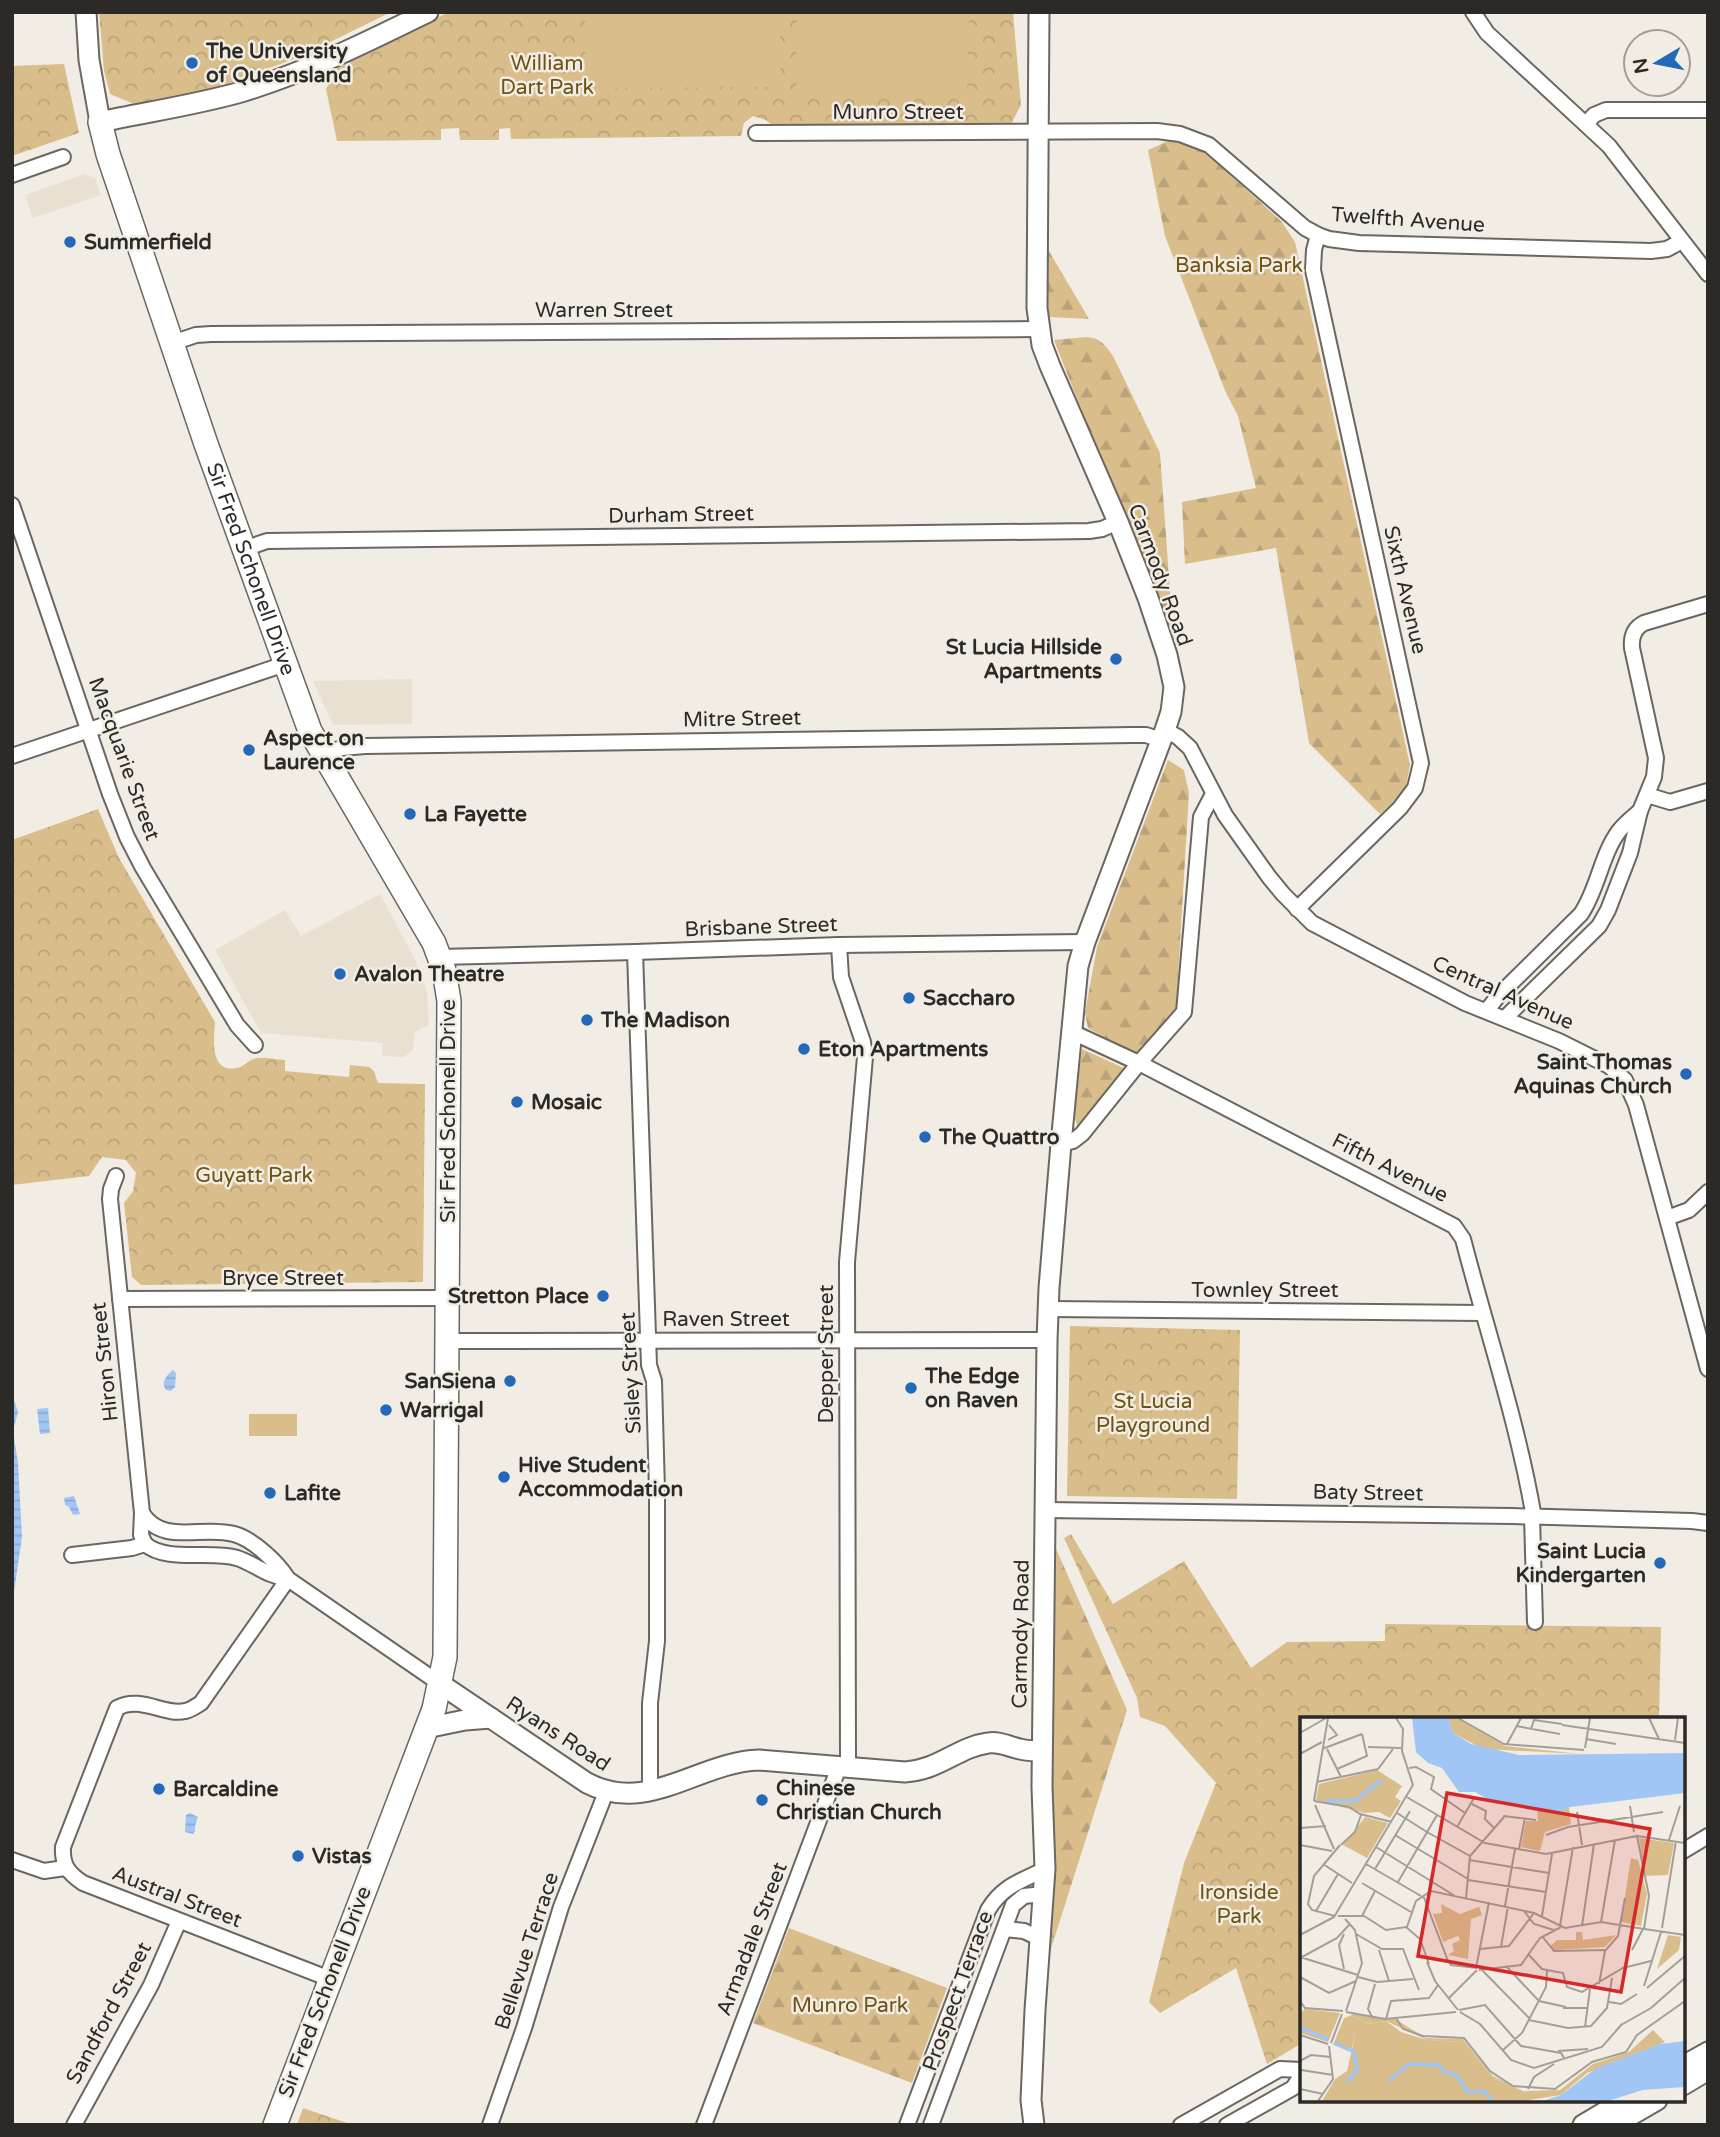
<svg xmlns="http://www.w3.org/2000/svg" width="1720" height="2137" viewBox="0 0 1720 2137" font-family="'Varela Round',sans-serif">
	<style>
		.built { fill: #e8e0d1 }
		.forest { fill: url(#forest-firs) }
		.park { fill: url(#park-crowns) }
		.pitch { fill: #d9be8c }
		.water { fill: url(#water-rules) }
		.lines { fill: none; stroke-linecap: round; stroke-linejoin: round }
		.street-casing { stroke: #6b6760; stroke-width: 18 }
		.secondary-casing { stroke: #6b6760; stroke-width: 23 }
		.primary-casing { stroke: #6b6760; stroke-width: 26 }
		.street { stroke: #fff; stroke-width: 14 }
		.secondary { stroke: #fff; stroke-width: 19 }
		.primary { stroke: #fff; stroke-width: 23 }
		.poi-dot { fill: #2468b9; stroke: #f2ede4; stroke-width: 2.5 }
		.labels { text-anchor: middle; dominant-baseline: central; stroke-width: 5; stroke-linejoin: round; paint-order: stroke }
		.poi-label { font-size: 21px; font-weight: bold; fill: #2c2a27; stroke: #f2ede4; text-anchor: start }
		.park-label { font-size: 21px; fill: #6e5210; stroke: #f2ede4 }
		.street-label { font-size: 21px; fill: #2c2a27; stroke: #f2ede4 }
		.inset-river { fill: none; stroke: #a1c5f5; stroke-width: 3.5 }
		.inset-road { fill: none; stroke: #a39f98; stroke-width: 2 }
		.view { fill: #d62828; fill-opacity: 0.15; stroke: #d62828; stroke-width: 3.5 }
		.inset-edge { fill: none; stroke: #2c2a27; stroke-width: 3.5 }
	</style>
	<defs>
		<pattern id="forest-firs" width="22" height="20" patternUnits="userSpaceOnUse" patternTransform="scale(1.75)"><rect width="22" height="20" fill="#d9be8c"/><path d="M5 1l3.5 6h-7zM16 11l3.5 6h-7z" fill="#baa379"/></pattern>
		<pattern id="park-crowns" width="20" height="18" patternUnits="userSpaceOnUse" patternTransform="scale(1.75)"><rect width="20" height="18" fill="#d9be8c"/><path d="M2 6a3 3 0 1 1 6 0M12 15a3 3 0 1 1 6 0" fill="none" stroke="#baa379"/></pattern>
		<pattern id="water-rules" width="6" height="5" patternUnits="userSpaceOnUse" patternTransform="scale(1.75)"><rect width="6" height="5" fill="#a1c5f5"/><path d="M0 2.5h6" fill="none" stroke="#8ba9d2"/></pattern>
	</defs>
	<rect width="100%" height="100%" fill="#f2ede4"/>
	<g class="built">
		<polygon points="85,174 95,178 101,195 33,218 25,195"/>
		<polygon points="412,679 412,724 333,725 313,681"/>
		<polygon points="380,894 416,961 427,992 429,1025 415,1032 413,1050 404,1057 382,1056 383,1043 261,1033 215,950 285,910 301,936"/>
	</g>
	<g class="forest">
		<polygon points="1168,141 1193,145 1213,159 1282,222 1295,242 1410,765 1405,791 1380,814 1309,743 1276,548 1185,564 1182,502 1256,488 1238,416 1226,393 1165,236 1148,150"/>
		<polygon points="1046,246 1089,319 1048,317"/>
		<path d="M 1087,337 C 1101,338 1105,345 1113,356 L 1160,453 L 1174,647 L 1054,340 Z"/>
		<polygon points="1168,760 1184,770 1189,793 1176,1010 1135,1054 1088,1028 1085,1013 1097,947"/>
		<polygon points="1082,1049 1124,1068 1078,1128 1074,1116"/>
		<polygon points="1054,1544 1127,1710 1049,1955"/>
		<polygon points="789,1928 947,1988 912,2083 753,2023"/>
	</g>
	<g class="park">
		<polygon points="99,12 391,12 302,56 208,91 134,104 110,94 104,71"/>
		<polygon points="449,12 1013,12 1021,105 1010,126 773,126 766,120 753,116 744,123 741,136 511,139 510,128 499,129 499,140 460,140 459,128 441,129 441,140 337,141 326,89 339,65"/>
		<polygon points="64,64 79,133 12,156 12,66"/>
		<path d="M 98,809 L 119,858 L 215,1022 C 214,1039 209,1073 237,1068 C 245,1066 249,1059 257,1058 C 266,1057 276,1060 285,1060 L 285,1071 L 349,1077 L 350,1065 L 369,1067 L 374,1071 L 378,1083 L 425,1084 L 423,1282 L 141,1285 L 132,1277 L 124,1203 L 133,1191 L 136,1173 L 126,1160 L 102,1157 L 89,1176 L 12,1185 L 12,840 Z"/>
		<polygon points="1070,1326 1240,1330 1237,1499 1067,1496"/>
		<polygon points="1071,1534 1113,1604 1184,1561 1251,1668 1287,1642 1385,1641 1385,1624 1661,1627 1659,1719 1302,1719 1302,2043 1267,2064 1236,1968 1160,2013 1149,2002 1184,1863 1216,1783 1165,1726 1140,1717 1137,1698 1064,1538"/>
		<polygon points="303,2108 353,2125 297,2125"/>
	</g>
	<g class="pitch">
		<polygon points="585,12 780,12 781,87 586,88"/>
		<polygon points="797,12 969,12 967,96 796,93"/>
		<rect x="249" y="1414" width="48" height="22"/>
	</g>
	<g class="water">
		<path d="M 173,1370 L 176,1373 L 175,1387 L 171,1391 L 166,1390 C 160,1382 167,1375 173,1370 Z"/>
		<polygon points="12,1382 14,1400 18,1412 13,1431 18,1463 22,1537 12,1606"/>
		<polygon points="48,1408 50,1433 40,1434 37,1409"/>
		<polygon points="74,1496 80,1514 73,1515 69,1507 65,1505 64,1498"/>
		<polygon points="190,1813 198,1817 195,1826 195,1831 193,1834 185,1832 186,1815"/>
	</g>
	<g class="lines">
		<defs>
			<g id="street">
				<polyline points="1473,12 1487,33 1609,146 1708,274"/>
				<polyline points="1586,124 1594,115 1606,110 1708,110"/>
				<polyline points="756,133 1157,131 1180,134 1209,145 1305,228 1318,235 1329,239 1359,243 1651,251 1667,249 1682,241"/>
				<polyline points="12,175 63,157"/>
				<polyline points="172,343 196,335 211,334 1039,329"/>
				<polyline points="12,505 110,794 127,837 143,868 237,1025 255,1045"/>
				<polyline points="244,549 267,541 1089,531 1102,529 1118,522"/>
				<polyline points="1165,730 1178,737 1190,748 1225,815 1269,877 1283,894 1312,923 1465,1003 1559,1041 1609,1066 1625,1080 1636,1105 1708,1369"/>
				<polyline points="323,754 342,748 365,746 1133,735 1146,735 1161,740"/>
				<polyline points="12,756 285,664"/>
				<polyline points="1647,795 1670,802 1708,791"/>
				<polyline points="1297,909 1400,808 1415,788 1421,763 1313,270 1314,250 1318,235"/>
				<polyline points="839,945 841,977 863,1042 865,1057 847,1262 848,1768"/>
				<polyline points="635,952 649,1365 654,1381 657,1491 657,1641 650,1703 650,1792"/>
				<polyline points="440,957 635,952 839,945 1085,942"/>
				<path d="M 1487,1010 L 1499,995 L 1581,914 C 1598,889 1601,855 1619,831 C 1625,823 1633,817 1640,811"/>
				<path d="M 1505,1018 L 1599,926 L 1608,910 L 1630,853 L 1640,811 L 1654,777 L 1656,758 L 1632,648 C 1631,637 1634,628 1644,623 L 1708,604"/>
				<path d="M 1072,1032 L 1139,1063 L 1454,1226 L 1463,1239 C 1487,1332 1518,1423 1534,1518"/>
				<polyline points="1061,1144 1073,1141 1082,1134 1139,1063 1184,1012 1201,817 1213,794"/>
				<polyline points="116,1176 111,1189 110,1199 142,1513 141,1535 145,1544"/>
				<polyline points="1667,1218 1689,1210 1708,1192"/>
				<polyline points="120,1299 446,1298"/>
				<polyline points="1049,1309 1482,1313"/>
				<polyline points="446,1341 1047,1340"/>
				<polyline points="1044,1510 1512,1516 1692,1521 1708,1523"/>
				<path d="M 142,1513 C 163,1546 202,1525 234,1534 C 253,1539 278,1563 288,1579"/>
				<polyline points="1532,1517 1535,1622"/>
				<path d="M 145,1544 C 167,1563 210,1550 237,1558 C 255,1564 267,1576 288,1579 L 439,1683"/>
				<polyline points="72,1555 132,1548 145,1544"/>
				<path d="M 288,1579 L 201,1703 C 196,1706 191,1710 185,1711 C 164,1716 141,1695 117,1708 L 63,1847 C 62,1865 68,1873 83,1883 L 330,1979"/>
				<polyline points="1683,1851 1708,1836"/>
				<polyline points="12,1860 44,1871 65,1868"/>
				<polyline points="1005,1929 1024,1931 1041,1939"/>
				<polyline points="74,2125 151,1985 179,1921"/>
				<polyline points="490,2125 524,2028 561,1907 606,1792"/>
				<polyline points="704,2125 839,1767"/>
				<path d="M 907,2125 L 988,1910 C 1003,1885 1022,1881 1045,1869"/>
				<polyline points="931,2125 1013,1905 1024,1896 1044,1894"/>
				<polyline points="1181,2125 1280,2069 1302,2070"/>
				<polyline points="1227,2125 1293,2088 1302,2074"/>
			</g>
			<g id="secondary">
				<path d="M 86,12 L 89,60 L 100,122 C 147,112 195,105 241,92 C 307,72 367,42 428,12"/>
				<path d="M 439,1683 L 587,1783 C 648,1815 698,1762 759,1760 L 905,1772 C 939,1770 958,1747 988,1743 C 1000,1741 1009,1747 1020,1749 C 1027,1751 1035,1751 1042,1751"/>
				<polyline points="426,1728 465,1720 491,1718"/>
				<polyline points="1683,2066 1708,2052"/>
				<polyline points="1683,2085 1708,2070"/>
				<polyline points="1034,2125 1031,2100 1035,2010 1045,1869 1042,1787 1047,1340 1049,1288 1061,1144 1078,966 1085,942 1165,730 1171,712 1174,687 1167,655 1148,598 1118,522 1050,366 1042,345 1037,308 1039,12"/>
				<polyline points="1583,2125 1625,2100"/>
				<polyline points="1614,2125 1657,2100"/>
			</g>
			<g id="primary">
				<path id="s1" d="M 100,122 L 108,154 L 206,444 L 310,731 L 434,943 L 444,970 L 449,1001 L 445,1657 L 434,1709 L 275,2125"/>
			</g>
		</defs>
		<use href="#street" class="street-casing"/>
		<use href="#secondary" class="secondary-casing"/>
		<use href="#primary" class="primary-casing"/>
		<use href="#street" class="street"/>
		<use href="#secondary" class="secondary"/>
		<use href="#primary" class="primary"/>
	</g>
	<g class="poi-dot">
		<circle cx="192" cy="63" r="7"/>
		<circle cx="70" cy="242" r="7"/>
		<circle cx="1116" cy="659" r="7"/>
		<circle cx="249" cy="750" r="7"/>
		<circle cx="410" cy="814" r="7"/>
		<circle cx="340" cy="974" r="7"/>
		<circle cx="909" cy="998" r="7"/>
		<circle cx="587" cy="1020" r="7"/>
		<circle cx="804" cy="1049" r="7"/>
		<circle cx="1686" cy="1074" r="7"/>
		<circle cx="517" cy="1102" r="7"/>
		<circle cx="925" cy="1137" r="7"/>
		<circle cx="603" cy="1296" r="7"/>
		<circle cx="510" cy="1381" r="7"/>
		<circle cx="911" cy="1388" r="7"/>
		<circle cx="386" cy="1410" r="7"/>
		<circle cx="504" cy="1477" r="7"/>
		<circle cx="270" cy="1493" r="7"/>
		<circle cx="1660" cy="1563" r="7"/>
		<circle cx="159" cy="1789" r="7"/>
		<circle cx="762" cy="1800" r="7"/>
		<circle cx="298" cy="1856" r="7"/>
	</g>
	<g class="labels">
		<g class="poi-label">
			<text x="206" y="51">The University<tspan x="206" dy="24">of Queensland</tspan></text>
			<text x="84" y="242">Summerfield</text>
			<text x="1102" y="647" text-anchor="end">St Lucia Hillside<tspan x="1102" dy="24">Apartments</tspan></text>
			<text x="263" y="738">Aspect on<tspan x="263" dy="24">Laurence</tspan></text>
			<text x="424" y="814">La Fayette</text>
			<text x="354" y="974">Avalon Theatre</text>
			<text x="923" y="998">Saccharo</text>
			<text x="601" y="1020">The Madison</text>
			<text x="818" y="1049">Eton Apartments</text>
			<text x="1672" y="1062" text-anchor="end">Saint Thomas<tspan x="1672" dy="24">Aquinas Church</tspan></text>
			<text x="531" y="1102">Mosaic</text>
			<text x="939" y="1137">The Quattro</text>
			<text x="589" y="1296" text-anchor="end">Stretton Place</text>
			<text x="925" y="1376">The Edge<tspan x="925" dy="24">on Raven</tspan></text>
			<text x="496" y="1381" text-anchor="end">SanSiena</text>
			<text x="400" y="1410">Warrigal</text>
			<text x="518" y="1465">Hive Student<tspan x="518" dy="24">Accommodation</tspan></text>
			<text x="284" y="1493">Lafite</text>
			<text x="1646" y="1551" text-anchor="end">Saint Lucia<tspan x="1646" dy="24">Kindergarten</tspan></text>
			<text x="776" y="1788">Chinese<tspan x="776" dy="24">Christian Church</tspan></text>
			<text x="173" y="1789">Barcaldine</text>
			<text x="312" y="1856">Vistas</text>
		</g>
		<g class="park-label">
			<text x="547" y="63">William<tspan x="547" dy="24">Dart Park</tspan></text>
			<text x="1239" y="265">Banksia Park</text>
			<text x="254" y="1175">Guyatt Park</text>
			<text x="1153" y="1401">St Lucia<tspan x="1153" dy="24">Playground</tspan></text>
			<text x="1239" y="1892">Ironside<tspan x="1239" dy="24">Park</tspan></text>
			<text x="850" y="2005">Munro Park</text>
		</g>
		<g class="street-label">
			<text x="898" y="112">Munro Street</text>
			<text transform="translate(1408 220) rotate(4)">Twelfth Avenue</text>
			<text x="604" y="310">Warren Street</text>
			<text transform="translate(681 515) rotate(-1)">Durham Street</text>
			<text stroke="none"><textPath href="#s1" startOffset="472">Sir Fred Schonell Drive</textPath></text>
			<text transform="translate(1160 575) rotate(70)">Carmody Road</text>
			<text transform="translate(1405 590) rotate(77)">Sixth Avenue</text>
			<text transform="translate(742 719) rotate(-1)">Mitre Street</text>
			<text transform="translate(124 759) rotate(70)">Macquarie Street</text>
			<text transform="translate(761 927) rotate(-2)">Brisbane Street</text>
			<text transform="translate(1503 993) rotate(24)">Central Avenue</text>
			<text transform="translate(448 1111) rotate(-90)">Sir Fred Schonell Drive</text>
			<text transform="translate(1390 1168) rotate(27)">Fifth Avenue</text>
			<text x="283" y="1278">Bryce Street</text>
			<text x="1265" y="1290">Townley Street</text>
			<text x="726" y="1319">Raven Street</text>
			<text transform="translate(826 1354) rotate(-90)">Depper Street</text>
			<text transform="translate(105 1362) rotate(-96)">Hiron Street</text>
			<text transform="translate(631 1373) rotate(-93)">Sisley Street</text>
			<text transform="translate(1368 1493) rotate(1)">Baty Street</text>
			<text transform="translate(1021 1634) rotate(-89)">Carmody Road</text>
			<text transform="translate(558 1734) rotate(33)">Ryans Road</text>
			<text transform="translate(177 1897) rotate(21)">Austral Street</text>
			<text transform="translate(752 1939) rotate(-69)">Armadale Street</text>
			<text transform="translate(527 1951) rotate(-72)">Bellevue Terrace</text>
			<text transform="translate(958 1991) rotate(-70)">Prospect Terrace</text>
			<text transform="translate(325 1992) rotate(-69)">Sir Fred Schonell Drive</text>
			<text transform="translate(109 2013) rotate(-62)">Sandford Street</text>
		</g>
	</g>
	<g transform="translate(1300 1717)">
		<rect width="385" height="385" fill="#f2ede4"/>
		<path d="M 53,299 L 68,307 L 86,304 L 101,315 L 127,323 L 164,325 L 193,361 L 225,375 L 222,384 L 22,384 L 35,362 L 47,354 L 55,319 L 47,314 Z" fill="#d9be8c"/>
		<path d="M 276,215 L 282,215 L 283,223 L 316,218 L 305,230 L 254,233 L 250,229 L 257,223 L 276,223 ZM 353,313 L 365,325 L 287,356 L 261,378 L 222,384 L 225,374 L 260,373 L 293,347 L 329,335 Z" fill="#d9be8c"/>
		<path d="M 148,1 L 157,1 L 205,29 L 281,37 L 183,32 L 153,16 ZM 77,53 L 102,69 L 95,80 L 101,84 L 90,101 L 79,95 L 64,96 L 16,83 L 19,67 ZM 269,91 L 271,107 L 245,115 L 240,134 L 221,130 L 226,104 L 238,104 L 237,92 ZM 65,100 L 88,106 L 67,141 L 43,128 ZM 339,121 L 374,126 L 368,158 L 345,159 ZM 331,141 L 338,143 L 347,177 L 341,209 L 321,205 ZM 141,187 L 160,197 L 186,187 L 179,190 L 182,198 L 171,202 L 168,242 L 148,238 L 154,234 L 152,227 L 160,223 L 158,219 L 143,225 L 133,197 L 142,196 ZM 368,218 L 381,220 L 379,233 L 357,252 ZM 5,292 L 40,296 L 28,325 L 0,316 L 0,296 ZM 54,297 L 95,302 L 126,321 L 163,322 L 193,359 L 225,375 L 193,361 L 164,325 L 127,323 L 86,304 L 68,307 L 53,299 L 48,314 L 55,319 L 51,334 L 33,328 L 44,301 Z" fill="#d9be8c"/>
		<path d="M344 143a13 13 0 1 1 26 0a13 13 0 1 1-26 0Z" fill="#d9be8c"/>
		<path d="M 112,1 L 148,1 L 153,16 L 171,27 L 219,38 L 385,36 L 385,76 L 270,90 L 261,95 L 193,85 L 175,75 L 159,75 L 142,51 L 128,46 L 116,35 ZM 385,324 L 385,370 L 343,373 L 308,384 L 243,384 L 261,378 L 295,352 L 360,327 Z" fill="#a1c5f5"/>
		<path class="inset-river" d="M 129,1 L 137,26 L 158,47 L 251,85 L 265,84 L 270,55 L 280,45 L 312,60 L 385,54M 133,1 L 144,33 L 183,54 L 304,63 L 385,56M 26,84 L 55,84 L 82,63M 0,311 L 28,322M 34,326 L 54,335 L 57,354 L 47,365M 89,364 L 108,347 L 139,348 L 144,355 L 156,358 L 168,375 L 184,374 L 192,384M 281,384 L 326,363 L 385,350"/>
		<path class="inset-road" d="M 158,1 L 204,27 L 284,33M 349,1 L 359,22M 262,8 L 385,26M 216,9 L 260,17M 231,12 L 234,3 L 262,7M 0,16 L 26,1M 286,22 L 316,27M 28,23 L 37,18 L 29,8M 375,23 L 378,1M 207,27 L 221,1M 68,30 L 101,31M 285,31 L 290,1M 22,32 L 62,17M 27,32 L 41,60M 0,37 L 22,25M 109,51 L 116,50 L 134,60 L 131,72 L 165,96M 37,52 L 67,39 L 62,17M 17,65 L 78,52 L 93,32M 105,79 L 185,126 L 246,137 L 337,119 L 349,179 L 344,212 L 385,218M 14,84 L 28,1M 14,84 L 49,90 L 60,97 L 92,105M 172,87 L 186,94 L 185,102 L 195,112M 15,88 L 34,132M 330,89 L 334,115M 277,95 L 282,128M 97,96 L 127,115M 203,99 L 236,103M 157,110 L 174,81M 0,111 L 26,109M 127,115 L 170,139M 95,118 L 168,162M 246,118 L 268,110 L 363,95M 337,119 L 385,126M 369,123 L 380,89M 0,128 L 32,134M 41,128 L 55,115 L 61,98M 76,130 L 155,179M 219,132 L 225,101M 169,143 L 249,156M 23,147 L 52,166M 66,147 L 121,179M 75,152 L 110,94M 168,163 L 246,175M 98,165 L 137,98M 62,166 L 111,195M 123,178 L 148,244M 166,181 L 170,139 L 204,100M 205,189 L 215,132M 16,194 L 38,157M 224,194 L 234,207 L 254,213M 35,199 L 12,193 L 8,187 L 14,159 L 40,128M 38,199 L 64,199 L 86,213 L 106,210 L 120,222 L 129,247M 62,199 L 75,174M 242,199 L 252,137M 34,200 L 113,68 L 102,34 L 103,12 L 96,1M 45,202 L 55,213 L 62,246 L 46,294M 301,205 L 315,123M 260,209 L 273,130M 282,209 L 294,127M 107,210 L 116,184 L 131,174 L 234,196 L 265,211 L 301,205 L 344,212M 362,211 L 376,124M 44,217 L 39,228 L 44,252M 56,217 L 82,232 L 103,232 L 119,273M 0,218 L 34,200M 242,219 L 254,234 L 305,233M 201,230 L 208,189M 180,232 L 209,229 L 234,196M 79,233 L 89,264M 332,233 L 343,212M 228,237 L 242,252 L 263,256 L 267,270 L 282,275 L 323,251 L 351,244M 0,240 L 58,258M 2,240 L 37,221 L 49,208M 147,242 L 151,248 L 176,251 L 189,185M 127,245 L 135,264 L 158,293M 206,249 L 239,284 L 266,290M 181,252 L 230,302M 179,253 L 221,248 L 240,221 L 261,210M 0,260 L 29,276 L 56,264M 58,260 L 77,265 L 113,262M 299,267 L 305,234 L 318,219 L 325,181M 344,269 L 361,215M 347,271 L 385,239M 149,281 L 177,253M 0,284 L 5,291 L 43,294M 309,285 L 321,287 L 337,277M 263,291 L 288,291M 159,293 L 185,288 L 221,329 L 261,336 L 264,341M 46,295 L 85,302 L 156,295M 160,295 L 180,307 L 211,343 L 234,351 L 302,330 L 322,307M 96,301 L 103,312 L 123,319 L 164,321 L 190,354 L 213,369 L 255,372 L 292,345 L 326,335 L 337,318 L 385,284M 73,302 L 68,292 L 75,267M 86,302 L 91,284 L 129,281 L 138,268M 229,303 L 268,311 L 291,309 L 307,291 L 312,261M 321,308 L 351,291 L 385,261M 285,310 L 290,272M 0,318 L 28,327M 31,326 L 42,297M 203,333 L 222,316 L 246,270 L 247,254M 258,334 L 288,332M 0,344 L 11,338 L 31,340M 1,353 L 33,358M 0,372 L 23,377M 228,372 L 234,360 L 254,347M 18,384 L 33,362 L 29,329"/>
		<path class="view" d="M 147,76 L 350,112 L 321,275 L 118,239 Z"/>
		<rect width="385" height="385" class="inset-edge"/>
	</g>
	<rect width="1720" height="2137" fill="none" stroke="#2c2a27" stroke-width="28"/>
	<g transform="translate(1657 63) rotate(260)"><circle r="33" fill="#f2ede4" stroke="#a39f98" stroke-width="2"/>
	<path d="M0-5L12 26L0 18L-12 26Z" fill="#2468b9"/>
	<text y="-10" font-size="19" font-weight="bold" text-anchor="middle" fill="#2c2a27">N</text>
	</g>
</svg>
